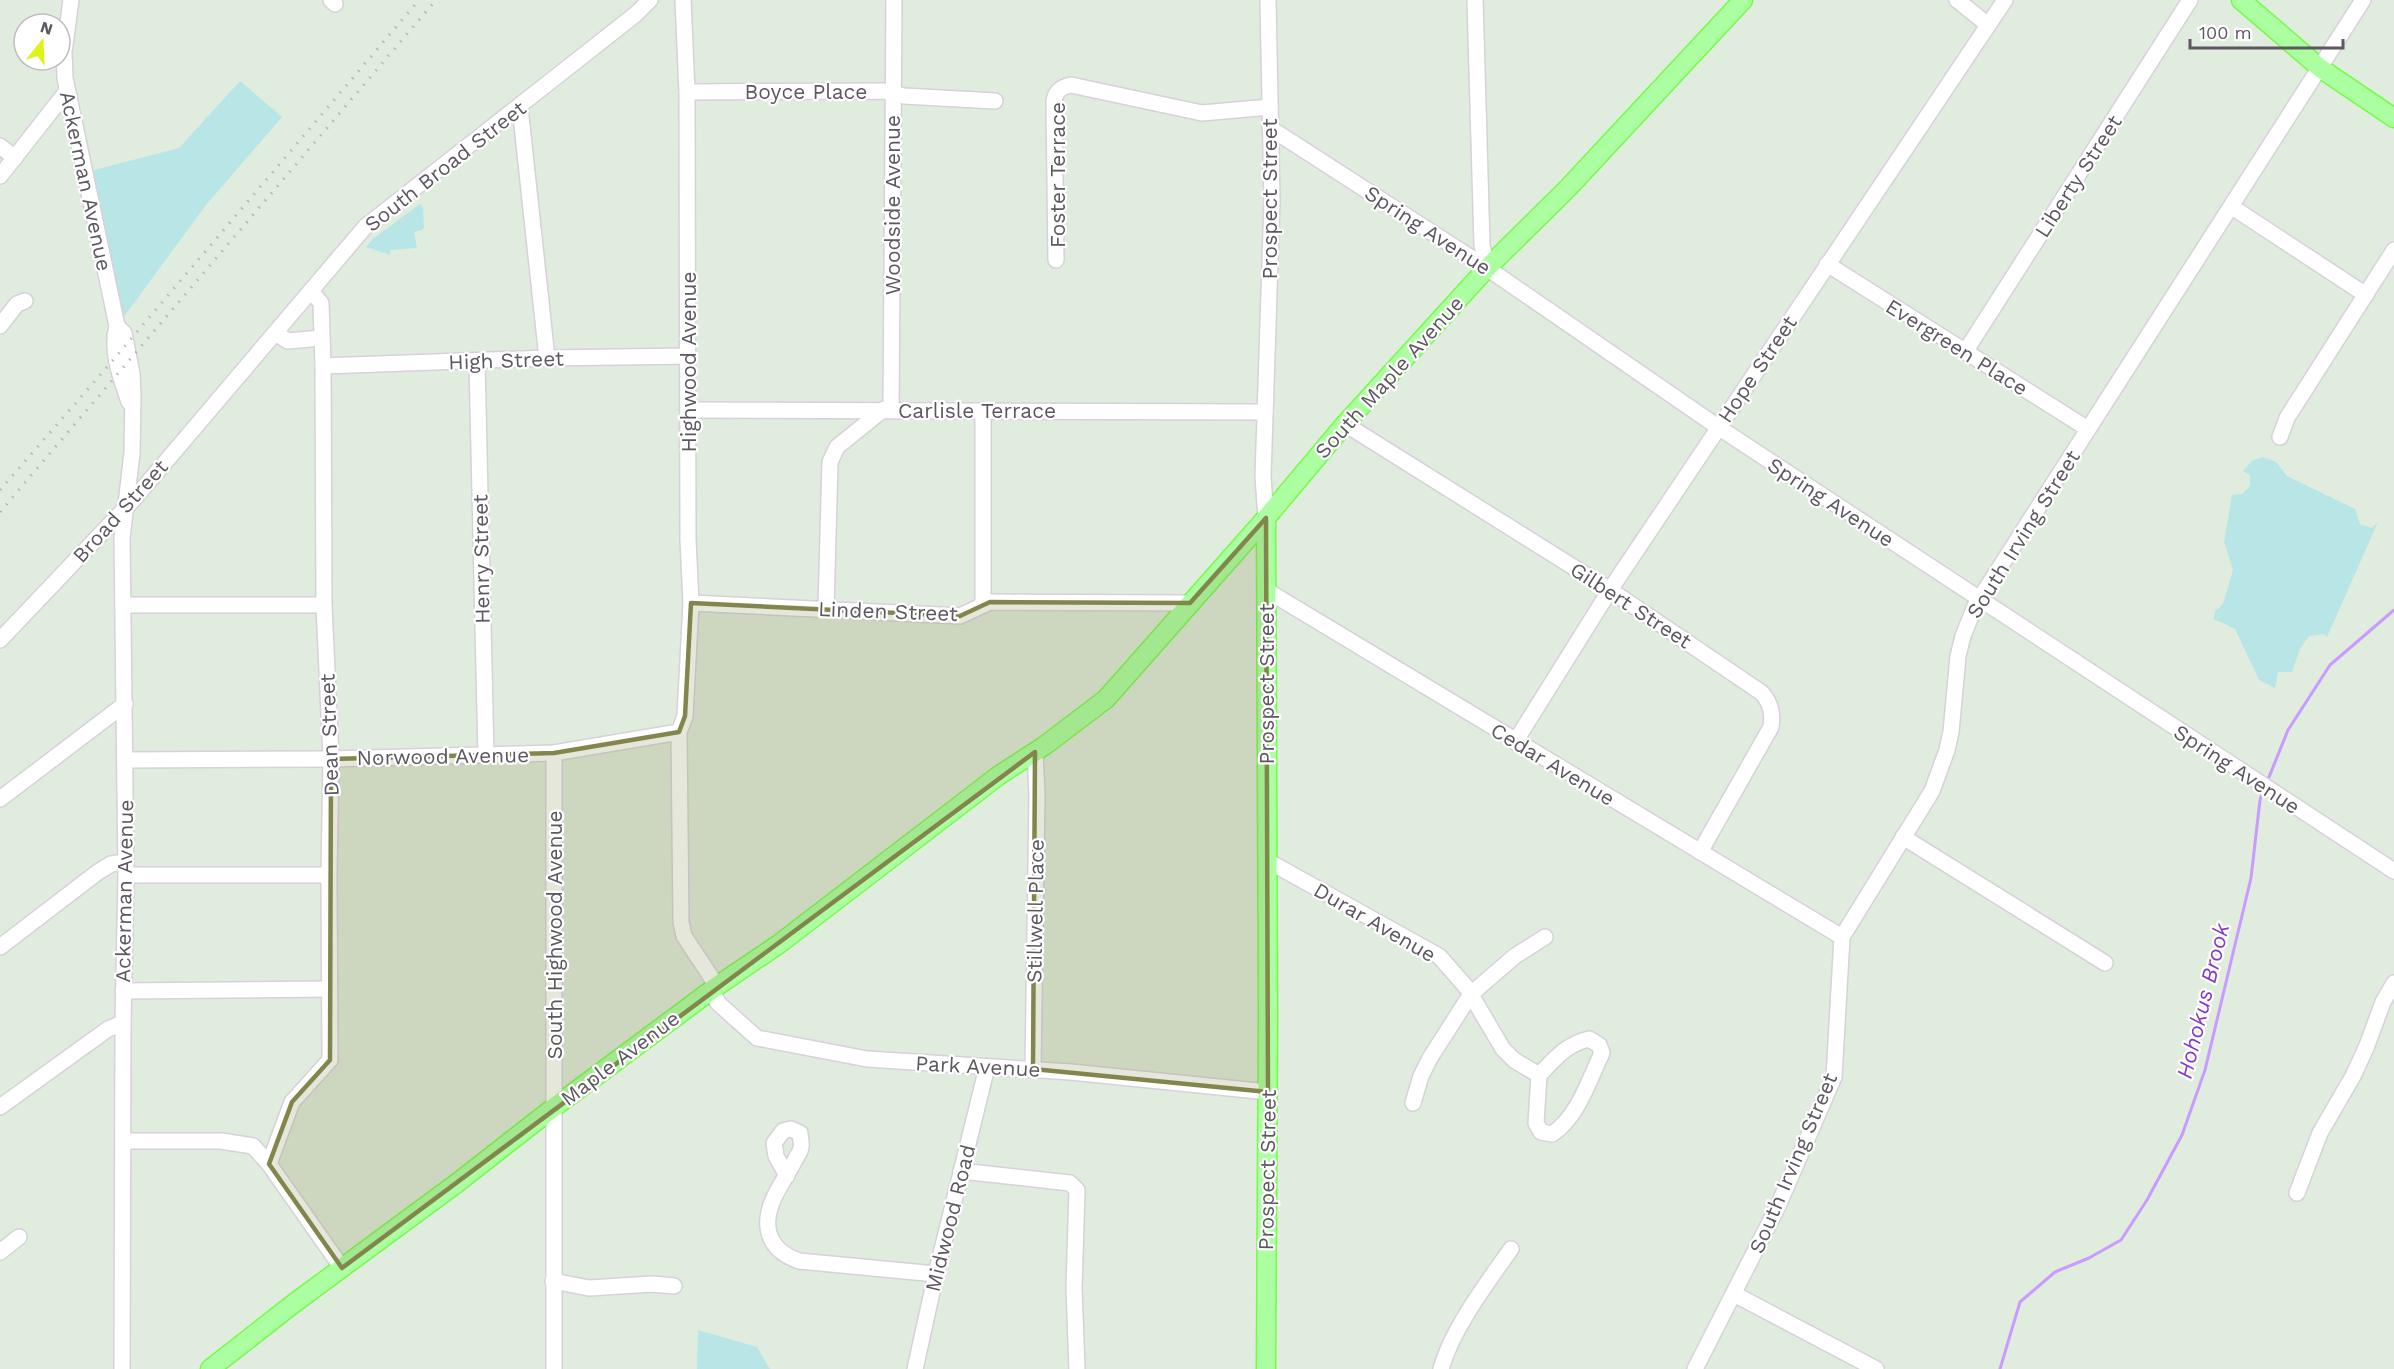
<svg xmlns="http://www.w3.org/2000/svg" width="2394" height="1369" viewBox="0 0 2394 1369" font-family="'Work Sans',sans-serif">
	<style>
		.green { fill: #b8e5e6 }
		.lines { fill: none; stroke-linecap: round; stroke-linejoin: round }
		.stream { stroke: #c99bff; stroke-width: 3 }
		.minor-casing { stroke: #d7d1da; stroke-width: 18 }
		.major-casing { stroke: #75fb48; stroke-width: 21 }
		.minor { stroke: #fff; stroke-width: 15 }
		.major { stroke: #acffa0; stroke-width: 18 }
		.rail { stroke: #b7b6b7; stroke-width: 3; stroke-dasharray: 1.5 8; stroke-linecap: butt }
		.marked { fill: #83864c; fill-opacity: 0.2; stroke: #83864c; stroke-width: 4.5; stroke-linejoin: round }
		.labels { text-anchor: middle; dominant-baseline: central; stroke-width: 4.5; stroke-linejoin: round; paint-order: stroke }
		.street-label { font-size: 21px; fill: #5d5761; stroke: #fff }
		.water-label { font-size: 22px; font-style: italic; fill: #8636c9; stroke: #fff }
	</style>
	<rect width="100%" height="100%" fill="#e0ecde"/>
	<g class="green">
		<polygon points="240,81 282,117 206,205 117,326 83,173 179,148"/>
		<polygon points="420,204 423,208 424,228 422,230 414,232 417,248 390,250 390,255 366,247 374,238"/>
		<polygon points="2263,457 2276,462 2287,476 2355,509 2360,524 2372,528 2378,522 2327,637 2324,634 2309,636 2300,649 2292,672 2278,672 2275,688 2259,680 2235,629 2214,619 2215,611 2223,604 2233,570 2224,542 2232,495 2242,494 2250,486 2250,475 2243,471 2253,460"/>
		<polygon points="698,1330 757,1347 770,1369 697,1369"/>
	</g>
	<g class="lines">
		<g class="stream">
			<polyline points="2267,782 2288,730 2330,665 2394,610"/>
			<polyline points="2000,1369 2020,1302 2055,1272 2089,1258 2121,1240 2147,1200 2182,1135 2205,1070 2251,878 2260,800 2263,790"/>
		</g>
		<defs>
			<g id="minor">
				<path d="M 71,0 L 64,52 L 65,78 L 117,326 C 110,350 121,379 129,402"/>
				<polyline points="331,0 335,4"/>
				<polyline points="1475,0 1482,245 1487,268"/>
				<polyline points="1957,0 1988,25"/>
				<polyline points="687,92 884,91 904,96 995,101"/>
				<polyline points="520,107 547,358"/>
				<polyline points="1270,128 1487,268 1718,427 2394,871"/>
				<polyline points="0,146 15,158"/>
				<polyline points="0,176 67,91"/>
				<polyline points="2232,207 2366,295"/>
				<path d="M 1056,260 L 1054,102 C 1055,91 1061,87 1071,85 L 1202,113 L 1270,107"/>
				<polyline points="1827,264 2088,429"/>
				<polyline points="0,326 17,304 25,301"/>
				<polyline points="117,326 124,333 132,374 133,395 132,453 122,538 126,875 123,1023 122,1369"/>
				<polyline points="275,333 288,341 321,338"/>
				<polyline points="1965,352 2190,0"/>
				<polyline points="477,362 486,756"/>
				<polyline points="323,366 547,358 689,356"/>
				<polyline points="891,409 894,0"/>
				<polyline points="689,410 1265,412"/>
				<polyline points="983,410 983,603"/>
				<path d="M 1345,424 L 1610,590 L 1762,693 C 1771,704 1773,713 1771,727 L 1700,852"/>
				<polyline points="2280,437 2287,418 2394,250"/>
				<polyline points="1266,518 1263,477 1272,200 1268,0"/>
				<polyline points="1266,590 1842,937"/>
				<polyline points="691,603 960,616 990,602 1190,603"/>
				<polyline points="123,605 324,605"/>
				<polyline points="826,609 830,462 837,447 884,409"/>
				<polyline points="0,640 134,499 365,227 636,14 650,0"/>
				<polyline points="679,732 681,922 684,936 717,986"/>
				<polyline points="1515,742 1610,590 2005,0"/>
				<polyline points="125,760 331,759 554,753 679,732 685,716 691,603 688,540 687,92 683,0"/>
				<polyline points="0,799 125,704"/>
				<polyline points="1903,837 2105,963"/>
				<polyline points="1268,861 1439,956 1467,988 1503,1049 1514,1060 1539,1075"/>
				<polyline points="126,875 329,875"/>
				<polyline points="0,947 98,872 111,864 125,862"/>
				<polyline points="712,990 718,1003 757,1038 867,1059 1071,1072 1268,1092"/>
				<polyline points="123,991 329,989"/>
				<path d="M 1589,1039 L 1599,1045 L 1602,1053 C 1589,1080 1578,1117 1552,1134 L 1541,1132 L 1536,1123 L 1539,1075 C 1554,1060 1566,1044 1589,1039 Z"/>
				<polyline points="1033,1069 1037,794 1035,752"/>
				<polyline points="1413,1103 1421,1076 1430,1058 1471,994 1515,956 1545,937"/>
				<polyline points="0,1107 108,1029 123,1023"/>
				<polyline points="124,1141 221,1141 253,1146 269,1164 342,1268"/>
				<polyline points="269,1164 292,1102 330,1060 329,875 331,759 324,605 323,366 321,303 311,291"/>
				<polyline points="961,1171 1070,1183 1077,1190 1074,1288 1077,1369"/>
				<path d="M 787,1176 L 776,1156 L 774,1143 L 783,1131 L 791,1129 L 800,1133 C 800,1137 802,1143 801,1147 C 801,1151 797,1156 795,1160 C 784,1182 762,1207 769,1233 C 773,1248 785,1256 799,1261 L 936,1274"/>
				<polyline points="2297,1193 2320,1133 2353,1076 2366,1048 2383,1002 2394,983"/>
				<polyline points="0,1252 19,1237"/>
				<polyline points="553,1281 589,1288 652,1284 674,1286"/>
				<polyline points="1734,1294 1876,1369"/>
				<polyline points="554,1369 554,753"/>
				<polyline points="915,1369 936,1274 987,1067"/>
				<path d="M 1441,1369 C 1452,1329 1487,1283 1511,1249"/>
				<polyline points="1695,1369 1778,1206 1834,1077 1842,937 1932,791 1947,750 1951,732 1958,656 1963,636 1975,606 2363,0"/>
			</g>
			<g id="major">
				<polyline points="2241,0 2320,68 2394,118"/>
				<polyline points="210,1369 293,1304 457,1183 553,1108 717,986 779,944 998,776 1044,746 1106,699 1266,518 1345,424 1487,268 1568,188 1743,0"/>
				<polyline points="1266,1369 1268,1016 1266,518"/>
			</g>
		</defs>
		<use href="#minor" class="minor-casing"/>
		<use href="#major" class="major-casing"/>
		<use href="#minor" class="minor"/>
		<use href="#major" class="major"/>
		<g class="rail">
			<polyline points="0,490 108,366 419,0"/>
			<polyline points="0,512 436,0"/>
		</g>
	</g>
	<path class="marked" d="M 1266,518 L 1268,1092 L 1033,1069 L 1035,752 L 342,1268 L 269,1164 L 292,1102 L 330,1060 L 331,759 L 554,753 L 679,732 L 685,716 L 691,603 L 960,616 L 990,602 L 1190,603 Z"/>
	<g class="labels">
		<g class="street-label">
			<text x="806" y="91">Boyce Place</text>
			<text transform="translate(445 166) rotate(-38)">South Broad Street</text>
			<text transform="translate(1057 175) rotate(-90)">Foster Terrace</text>
			<text transform="translate(2078 176) rotate(-57)">Liberty Street</text>
			<text transform="translate(86 181) rotate(78)">Ackerman Avenue</text>
			<text transform="translate(1269 199) rotate(-90)">Prospect Street</text>
			<text transform="translate(892 205) rotate(-90)">Woodside Avenue</text>
			<text transform="translate(1428 230) rotate(33)">Spring Avenue</text>
			<text transform="translate(1957 347) rotate(32)">Evergreen Place</text>
			<text transform="translate(506 360) rotate(-2)">High Street</text>
			<text transform="translate(688 362) rotate(-90)">Highwood Avenue</text>
			<text transform="translate(1757 369) rotate(-56)">Hope Street</text>
			<text transform="translate(1389 377) rotate(-48)">South Maple Avenue</text>
			<text x="977" y="410">Carlisle Terrace</text>
			<text transform="translate(1831 502) rotate(33)">Spring Avenue</text>
			<text transform="translate(120 511) rotate(-48)">Broad Street</text>
			<text transform="translate(2023 534) rotate(-58)">South Irving Street</text>
			<text transform="translate(481 559) rotate(-91)">Henry Street</text>
			<text transform="translate(1631 605) rotate(33)">Gilbert Street</text>
			<text transform="translate(888 611) rotate(2)">Linden Street</text>
			<text transform="translate(1266 684) rotate(-90)">Prospect Street</text>
			<text transform="translate(329 735) rotate(-92)">Dean Street</text>
			<text transform="translate(443 756) rotate(-1)">Norwood Avenue</text>
			<text transform="translate(1553 764) rotate(31)">Cedar Avenue</text>
			<text transform="translate(2237 769) rotate(33)">Spring Avenue</text>
			<text transform="translate(124 891) rotate(-89)">Ackerman Avenue</text>
			<text transform="translate(1035 911) rotate(-89)">Stillwell Place</text>
			<text transform="translate(1375 922) rotate(30)">Durar Avenue</text>
			<text transform="translate(554 935) rotate(-90)">South Highwood Avenue</text>
			<text transform="translate(620 1058) rotate(-37)">Maple Avenue</text>
			<text transform="translate(978 1066) rotate(3)">Park Avenue</text>
			<text transform="translate(1793 1163) rotate(-67)">South Irving Street</text>
			<text transform="translate(1267 1170) rotate(-89)">Prospect Street</text>
			<text transform="translate(950 1218) rotate(-76)">Midwood Road</text>
		</g>
		<g class="water-label">
			<text transform="translate(2203 1001) rotate(-76)">Hohokus Brook</text>
		</g>
	</g>
	<g transform="translate(42 42) rotate(18)"><circle r="28" fill="#ffffff" stroke="#bebcc0" stroke-width="1.5"/>
	<path d="M0-4.5L10 22L0 15L-10 22Z" fill="#ddf41b"/>
	<text y="-9" font-size="16" font-weight="bold" text-anchor="middle" fill="#5d5761">N</text>
	</g>
	<path d="M2190 39v9h153v-9" fill="none" stroke="#5d5761" stroke-width="3"/>
	<text x="2199" y="39" font-size="18" fill="#5d5761" stroke="#ffffff" stroke-width="4.5" paint-order="stroke">100 m</text>
</svg>
